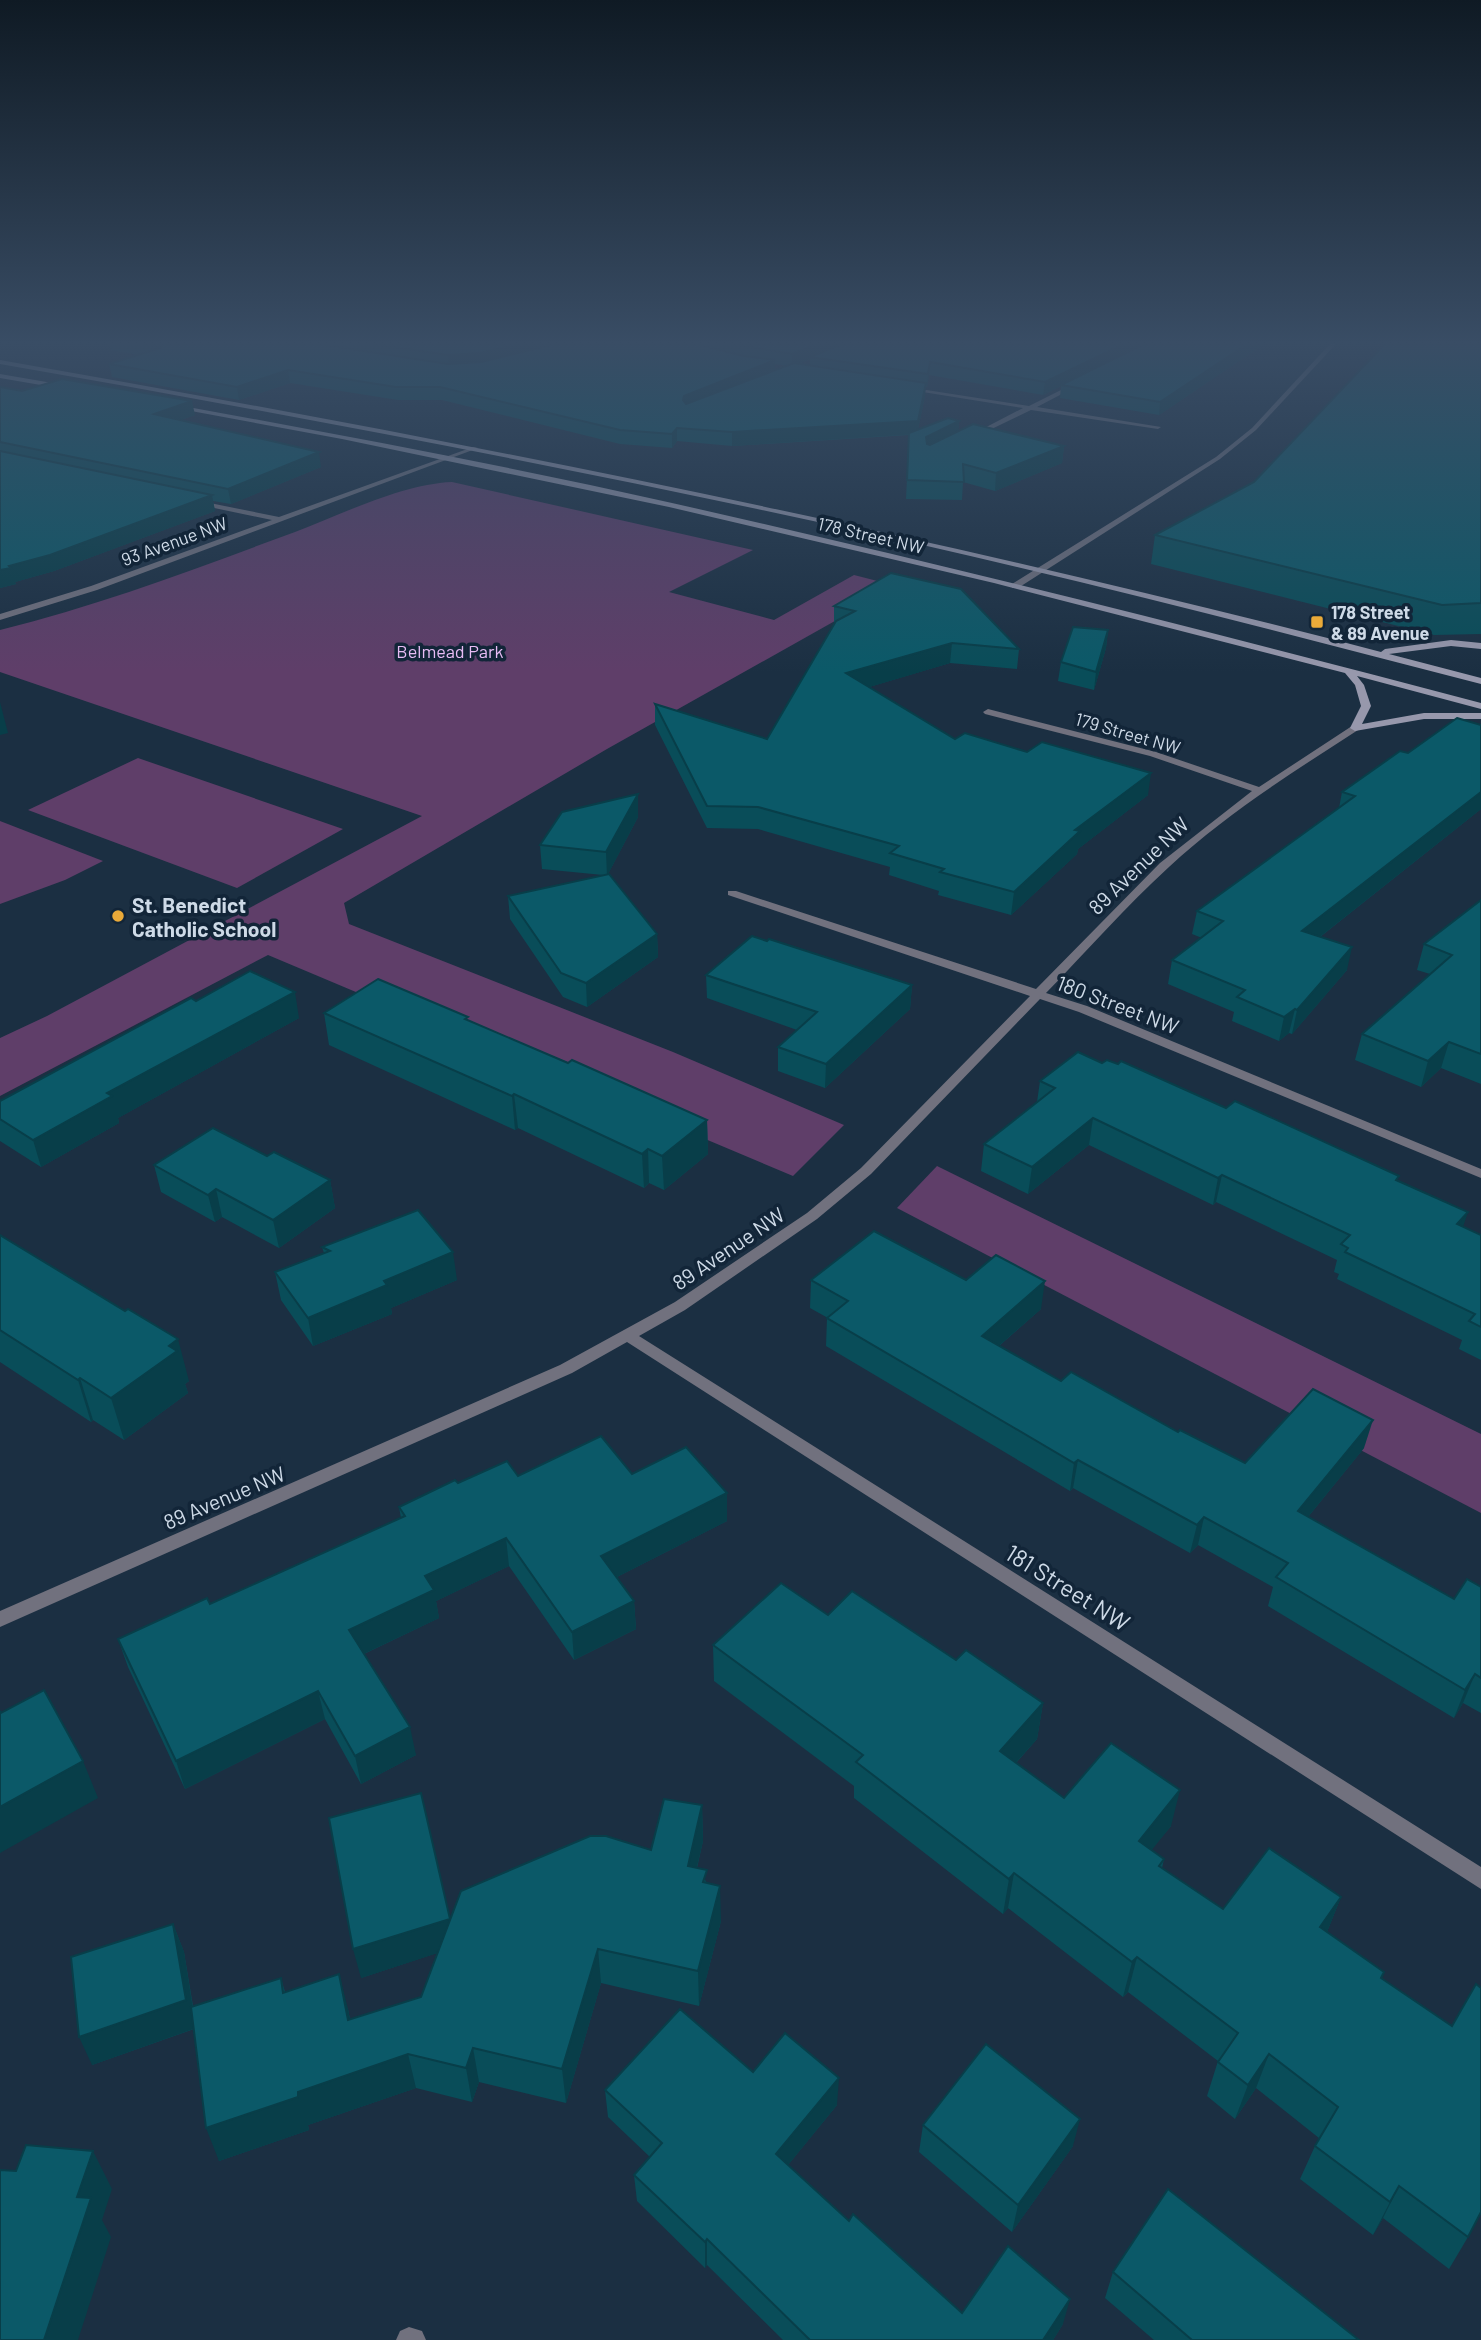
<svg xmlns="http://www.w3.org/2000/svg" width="1481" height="2340" viewBox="0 0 1481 2340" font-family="Barlow,sans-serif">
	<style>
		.green { fill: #5f3e69 }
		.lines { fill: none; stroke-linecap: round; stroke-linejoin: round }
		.minor { fill: #71717e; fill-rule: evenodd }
		.tertiary { fill: #71717e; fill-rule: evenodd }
		.secondary { fill: #9798ac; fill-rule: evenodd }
		.wall { fill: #094d59; fill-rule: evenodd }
		.shaded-wall { fill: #083e49 }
		.building { fill: #0b5968; stroke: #083e49; stroke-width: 2 }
		.poi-dot { fill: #eaaa39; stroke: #122538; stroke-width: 2.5 }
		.labels { text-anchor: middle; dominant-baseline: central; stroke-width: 7; stroke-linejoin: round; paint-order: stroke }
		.far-street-label { font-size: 18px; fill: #cedae7; stroke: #122538 }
		.far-poi-label { font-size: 18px; font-weight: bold; fill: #cedae7; stroke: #122538; text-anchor: start }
		.far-park-label { font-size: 18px; fill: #e8bcf5; stroke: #122538 }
		.street-label { font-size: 21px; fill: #cedae7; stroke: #122538 }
		.poi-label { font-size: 21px; font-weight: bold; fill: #cedae7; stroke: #122538; text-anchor: start }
		.near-street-label { font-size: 24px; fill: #cedae7; stroke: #122538 }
	</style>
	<rect width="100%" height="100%" fill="#1b2f42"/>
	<g class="green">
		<path d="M 452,482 L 753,550 L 669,592 L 774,620 L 854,575 L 897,586 L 607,749 L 344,903 L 349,924 L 673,1052 L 844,1125 L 793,1176 L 268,955 L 0,1096 L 0,1038 L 47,1016 L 422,816 L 0,672 L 0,630 C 101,605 197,568 295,532 C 342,514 402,484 452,482 Z"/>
		<polygon points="138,758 343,829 237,888 28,810"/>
		<polygon points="0,821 103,861 65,880 0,904"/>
		<polygon points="937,1166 1481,1434 1481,1513 897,1208"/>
	</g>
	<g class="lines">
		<g class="minor">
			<polygon points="1077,382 1079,385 1037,407 1161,427 1158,429 1031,410 973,438 971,435 1023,408 904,389 907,387 1029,406"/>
			<polygon points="473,447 478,448 97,590 0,620 0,614 91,586 272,520 195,504 195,500 279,517"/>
			<path d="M 988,709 L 1156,752 L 1259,787 L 1352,726 L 1358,726 L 1358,730 C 1293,772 1226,814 1169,867 C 1126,906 1087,951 1046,993 L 1087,1006 L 1481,1169 L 1481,1178 L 1079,1012 L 1040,999 L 871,1174 L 817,1219 L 685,1310 L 639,1336 L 1481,1867 L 1481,1889 L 627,1342 L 572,1373 L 0,1627 L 0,1611 L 560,1365 L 675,1302 L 807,1213 L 861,1168 L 1030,996 L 728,895 L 728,891 L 736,891 L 1036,989 L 1160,863 L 1252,791 L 1150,756 L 985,714 L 983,712 Z"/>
			<polygon points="409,2327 422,2331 426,2340 396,2340 400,2331"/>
		</g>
		<polygon class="tertiary" points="1330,344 1336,344 1256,430 1220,459 1018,588 1012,588 1012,584 1216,457 1252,428"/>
		<g class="secondary">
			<path d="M 0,360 C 464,441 925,533 1381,652 L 1385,649 L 1451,640 L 1481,643 L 1481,649 L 1451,646 L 1389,654 L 1481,678 L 1481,684 C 1296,636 1112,588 927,546 C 619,477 310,418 0,364 Z"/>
			<polygon points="0,374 64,385 67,387 64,389 0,378"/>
			<path d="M 177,405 C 342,435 508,466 672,503 C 943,564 1212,632 1481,703 L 1481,709 L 1357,676 L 1364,685 L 1371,706 L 1362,724 L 1424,713 L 1481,713 L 1481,719 L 1424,719 L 1355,731 L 1350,728 L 1361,706 L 1355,685 L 1345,673 L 994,583 L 669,507 L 342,439 L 175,408 Z"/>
		</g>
	</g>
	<g class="wall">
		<path d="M 110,344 L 1141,344 L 1140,346 L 1264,344 L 1159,415 L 1060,398 L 1061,386 L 1043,395 L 929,375 L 927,387 L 925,387 L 925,396 L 918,429 L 959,421 L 958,431 L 1064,446 L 1062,463 L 995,491 L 963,482 L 962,500 L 906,499 L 909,435 L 732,446 L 677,441 L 672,448 L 620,444 L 442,400 L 398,400 L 290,383 L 239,400 L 112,377 L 109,364 L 139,355 L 111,350 ZM 810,359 L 810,365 L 798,364 ZM 775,364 L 787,366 L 775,370 Z"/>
		<polygon points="1481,344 1481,634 1434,635 1151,564 1155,535 1254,482"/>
		<polygon points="0,387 195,415 181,420 321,467 231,504 213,501 215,511 54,571 15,582 16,584 0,588"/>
		<polygon points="834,606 1019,649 1017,669 950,663 869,687 955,739 1148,795 1078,849 1077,854 1011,915 938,895 939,891 889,875 890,867 758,829 707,828 655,725 655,704 767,739 834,625"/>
		<polygon points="1108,630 1106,648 1094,690 1058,681 1061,662"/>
		<polygon points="1481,725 1481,809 1320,937 1347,970 1292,1034 1289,1033 1279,1041 1232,1021 1234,1012 1168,984 1172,960 1202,938 1192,934 1197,911 1339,808 1342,792 1408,753"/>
		<polygon points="638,794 638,817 608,874 657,934 658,957 587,1007 563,997 510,919 508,896 603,875 542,869 540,845"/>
		<polygon points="1481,900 1481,1084 1441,1068 1421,1087 1355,1060 1362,1034 1430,974 1417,970 1424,944"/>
		<polygon points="706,975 912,985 910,1009 825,1088 778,1071 778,1047 797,1030 707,998"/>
		<polygon points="196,1001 299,1018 118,1118 119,1123 41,1167 0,1141 0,1101"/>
		<polygon points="324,1013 468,1021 707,1120 708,1154 664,1190 649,1183 644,1188 518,1128 515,1130 329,1045"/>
		<polygon points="1102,1063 1226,1108 1398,1181 1463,1227 1481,1235 1481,1360 1459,1349 1462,1340 1337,1279 1339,1274 1334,1272 1337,1260 1216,1202 1213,1205 1089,1145 1028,1194 981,1171 984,1144 1037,1102 1040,1081"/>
		<polygon points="267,1156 330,1180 335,1208 279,1248 222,1217 215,1222 161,1192 154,1165"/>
		<polygon points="0,1235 189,1381 185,1384 188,1393 124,1440 93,1420 91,1422 0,1362"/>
		<polygon points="322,1247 457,1280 391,1308 392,1314 313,1346 281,1300 275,1272 324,1253"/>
		<polygon points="811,1280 966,1280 1041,1309 999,1346 1061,1381 1178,1432 1245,1463 1364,1448 1308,1517 1454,1599 1481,1587 1481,1713 1463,1703 1454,1718 1268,1606 1273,1587 1198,1545 1190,1553 1073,1488 1070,1491 826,1346 827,1318 828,1318 810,1308"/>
		<polygon points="632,1474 727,1493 727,1521 617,1577 634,1601 636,1629 574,1660 509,1566 436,1601 439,1618 364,1654 416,1755 361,1784 325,1719 185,1789 128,1667 118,1639 210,1604 401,1518 399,1507 458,1483 518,1476"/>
		<polygon points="828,1615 956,1660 1043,1703 1037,1739 1016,1763 1064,1798 1171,1826 1151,1850 1164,1859 1162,1868 1223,1909 1341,1897 1327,1932 1384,1972 1382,1978 1468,2237 1449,2269 1383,2218 1373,2235 1300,2179 1315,2146 1319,2138 1256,2088 1235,2119 1207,2096 1218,2061 1128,1992 1123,1997 1008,1908 1003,1914 854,1798 854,1786 714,1681 713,1645"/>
		<polygon points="702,1805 703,1841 697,1868 707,1883 721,1921 699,2006 601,1983 566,2103 479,2082 472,2102 416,2088 308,2125 309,2130 219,2161 194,2029 92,2065 173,1924 184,1952 193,2006 281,1978 285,1992 348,2009 350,2019 421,1997 437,1953 361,1978 450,1919 651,1850"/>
		<polygon points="753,2072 837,2105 788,2165 849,2221 962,2313 1063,2324 1053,2340 783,2340 707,2265 705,2268 637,2201 634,2175 650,2157 608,2117 605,2090"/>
		<polygon points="923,2125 1073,2146 1012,2232 919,2152"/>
		<polygon points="1113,2272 1359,2340 1154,2340 1105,2298"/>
	</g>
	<g class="shaded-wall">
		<polygon points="519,344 574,344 449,367 448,355"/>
		<polygon points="817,344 849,344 810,357 810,359 792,366 792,354"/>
		<polygon points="1124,344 1141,344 1139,348 1061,385 1061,386 1043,395 1045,382"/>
		<polygon points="1247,344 1264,344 1159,415 1160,402"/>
		<polygon points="775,360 775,373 684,410 683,400 684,396"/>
		<polygon points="930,362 929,375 927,387 928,374"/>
		<polygon points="288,370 290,383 239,400 237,387"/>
		<polygon points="926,383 925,396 917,434 732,446 732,432"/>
		<polygon points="192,401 195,415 157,428 154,414"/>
		<polygon points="959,421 958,438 925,455 926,437"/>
		<polygon points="677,428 677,441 672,448 672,434"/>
		<polygon points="1064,446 1062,463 995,491 996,473"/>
		<polygon points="319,452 321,467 231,504 228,489"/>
		<polygon points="212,495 215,511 54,571 15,582 16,584 0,588 0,570 9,566"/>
		<polygon points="1108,630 1106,648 1094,690 1096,672"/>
		<polygon points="952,643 950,663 846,694 846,673"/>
		<polygon points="0,702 8,733 0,735"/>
		<polygon points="1151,773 1148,795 1078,849 1077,854 1011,915 1014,892 1075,830"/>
		<polygon points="1481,792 1481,809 1297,955 1302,931"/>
		<polygon points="638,794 638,817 607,876 606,852"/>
		<polygon points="657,934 658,957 587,1007 586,983"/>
		<polygon points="1352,947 1347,970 1292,1034 1297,1010"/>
		<polygon points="912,985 910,1009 825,1088 826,1064"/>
		<polygon points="295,992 299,1018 118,1118 119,1123 41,1167 33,1140 107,1093"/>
		<polygon points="1295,1009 1289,1033 1279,1041 1284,1017"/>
		<polygon points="1449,1042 1441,1068 1421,1087 1428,1061"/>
		<polygon points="514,1094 518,1128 515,1130 512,1096"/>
		<polygon points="1093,1118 1089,1145 1028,1194 1032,1167"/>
		<polygon points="707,1120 708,1154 664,1190 662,1156"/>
		<polygon points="648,1149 649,1183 644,1188 642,1154"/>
		<polygon points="1222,1175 1216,1202 1213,1205 1218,1178"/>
		<polygon points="330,1180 335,1208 279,1248 273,1220"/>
		<polygon points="216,1189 222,1217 215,1222 208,1195"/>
		<polygon points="1468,1212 1459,1239 1457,1224"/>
		<polygon points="453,1252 457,1280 391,1308 392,1314 313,1346 308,1318 384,1281"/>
		<polygon points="1045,1281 1041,1309 978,1364 982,1336"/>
		<polygon points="178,1339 189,1381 185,1384 188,1393 124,1440 111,1398 169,1346"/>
		<polygon points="80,1378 93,1420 91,1422 78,1380"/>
		<polygon points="1373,1420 1364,1448 1290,1539 1298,1511"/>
		<polygon points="1078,1460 1073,1488 1070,1491 1074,1463"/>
		<polygon points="727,1493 727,1521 603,1584 601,1556"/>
		<polygon points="1204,1517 1198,1545 1190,1553 1197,1525"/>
		<polygon points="506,1538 509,1566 436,1601 439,1618 355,1658 349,1630 425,1576"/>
		<polygon points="634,1601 636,1629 574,1660 572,1632"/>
		<polygon points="1475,1674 1463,1703 1454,1718 1465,1690"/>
		<polygon points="318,1691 325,1719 185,1789 176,1761"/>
		<polygon points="1043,1703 1037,1739 994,1787 1000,1751"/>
		<polygon points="410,1727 416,1755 361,1784 355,1756"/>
		<polygon points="83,1761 98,1798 0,1853 0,1807"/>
		<polygon points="1180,1790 1171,1826 1130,1877 1139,1841"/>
		<polygon points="702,1805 703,1841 689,1901 688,1866"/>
		<polygon points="1014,1873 1008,1908 1003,1914 1009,1879"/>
		<polygon points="720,1886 721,1921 699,2006 698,1971"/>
		<polygon points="1341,1897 1327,1932 1320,1927"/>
		<polygon points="450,1919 456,1947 361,1978 353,1949"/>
		<polygon points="173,1924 184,1952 196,2028 92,2065 79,2037"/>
		<polygon points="598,1949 601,1983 566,2103 562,2069"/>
		<polygon points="1137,1957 1128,1992 1123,1997 1132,1962"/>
		<polygon points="339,1974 348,2009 357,2054 348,2020"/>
		<polygon points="473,2048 479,2082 472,2102 466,2068"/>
		<polygon points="408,2054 416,2088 308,2125 309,2130 219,2161 206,2128 298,2092"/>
		<polygon points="1269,2054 1256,2088 1235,2119 1248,2085"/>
		<polygon points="839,2078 837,2105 775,2181 776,2154"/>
		<polygon points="1080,2119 1073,2146 1012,2232 1018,2205"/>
		<polygon points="93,2151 112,2189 102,2220 111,2237 78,2340 44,2340 77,2197"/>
		<polygon points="1399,2186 1383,2218 1373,2235 1390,2202"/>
		<polygon points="707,2239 707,2265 705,2268 705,2242"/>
		<polygon points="1070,2299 1063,2324 1053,2340 1043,2340"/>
	</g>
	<g class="building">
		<polygon points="144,344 318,344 448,364 481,362 555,344 696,344 744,356 775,360 684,396 683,400 686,404 794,363 926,383 918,421 732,432 677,428 672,434 620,430 440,387 396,387 288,370 237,387 109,364 163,347"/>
		<polygon points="373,344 519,344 480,353 448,355"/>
		<polygon points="733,344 817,344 792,354"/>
		<polygon points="842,344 1124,344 1045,382 930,362 928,374 810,357"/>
		<polygon points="1144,344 1247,344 1160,402 1061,385"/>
		<polygon points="1385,344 1481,344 1481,603 1442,605 1155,535 1254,482"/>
		<polygon points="62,379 192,401 154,414 319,452 228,489 0,442 0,387 22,391"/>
		<polygon points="948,418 959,421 926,437 927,444 930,445 973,424 1064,446 996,473 963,464 964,482 907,480 909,433"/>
		<polygon points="0,451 212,495 50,555 9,566 11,568 0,570"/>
		<polygon points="891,573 961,589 1019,649 952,643 846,673 955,739 965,733 1027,752 1042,742 1151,773 1075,830 1080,831 1014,892 940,872 944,869 890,853 899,846 758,807 707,806 655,704 767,739 836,621 855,611 834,606"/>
		<polygon points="1073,627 1108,630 1096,672 1061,662"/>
		<polygon points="1457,718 1481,725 1481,792 1302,931 1352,947 1297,1010 1295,1009 1284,1017 1237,997 1245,990 1172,960 1223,921 1197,911 1355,796 1342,792 1400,751 1408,753"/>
		<polygon points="638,794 606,852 540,845 562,812"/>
		<polygon points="609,874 657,934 586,983 561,973 508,896"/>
		<polygon points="1481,900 1481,1054 1449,1042 1428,1061 1362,1034 1452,955 1424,944"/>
		<polygon points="752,936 767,941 769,939 912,985 826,1064 778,1047 817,1012 706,975"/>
		<polygon points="250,971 295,992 107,1093 112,1096 33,1140 0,1119 0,1101 191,998 196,1001"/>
		<polygon points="378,979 468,1017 465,1019 568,1063 572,1060 707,1120 662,1156 648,1149 642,1154 514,1094 512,1096 324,1013"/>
		<polygon points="1078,1052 1102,1063 1107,1060 1118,1064 1121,1061 1226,1108 1235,1101 1399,1176 1396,1180 1468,1212 1457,1224 1481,1235 1481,1327 1469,1321 1475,1314 1345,1252 1348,1248 1341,1244 1350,1235 1222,1175 1218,1178 1093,1118 1032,1167 984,1144 1055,1088 1040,1081"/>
		<polygon points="213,1128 267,1156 274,1152 330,1180 273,1220 216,1189 208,1195 154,1165"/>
		<polygon points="418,1210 453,1252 384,1281 387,1285 308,1318 275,1272 330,1251 322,1247"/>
		<polygon points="874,1231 966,1280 996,1255 1045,1281 982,1336 1061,1381 1071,1372 1178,1432 1180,1430 1245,1463 1313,1389 1373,1420 1298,1511 1454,1599 1467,1579 1481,1587 1481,1678 1475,1674 1465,1690 1276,1577 1288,1563 1204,1517 1197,1525 1078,1460 1074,1463 827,1318 848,1301 811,1280"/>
		<polygon points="0,1235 125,1311 128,1309 178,1339 169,1346 177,1351 111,1398 80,1378 78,1380 0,1330"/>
		<polygon points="601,1436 632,1474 686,1447 727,1493 601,1556 634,1601 572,1632 506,1538 425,1576 434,1590 349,1630 410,1727 355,1756 318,1691 176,1761 118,1639 207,1598 210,1604 405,1516 399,1507 455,1480 458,1483 507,1461 518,1476"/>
		<polygon points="781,1583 828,1615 852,1591 956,1660 966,1650 1043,1703 1000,1751 1064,1798 1111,1743 1180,1790 1139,1841 1164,1859 1159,1866 1223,1909 1269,1848 1341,1897 1320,1927 1384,1972 1381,1978 1452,2026 1476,1984 1481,1988 1481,2212 1468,2237 1399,2186 1390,2202 1315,2146 1338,2107 1269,2054 1248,2085 1218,2062 1238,2033 1137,1957 1132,1962 1014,1873 1009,1879 856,1762 863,1755 713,1645"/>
		<polygon points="44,1690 83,1761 0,1807 0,1711 1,1713"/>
		<polygon points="421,1793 450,1919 353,1949 329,1818"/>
		<polygon points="664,1799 702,1805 688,1866 707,1870 703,1882 720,1886 698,1971 598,1949 562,2069 473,2048 466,2068 408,2054 298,2092 298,2097 206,2128 191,2007 281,1978 283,1993 339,1974 348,2020 421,1997 461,1891 590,1836 606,1836 651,1850"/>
		<polygon points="173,1924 186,2000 79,2037 71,1957"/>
		<polygon points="680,2009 753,2072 785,2033 839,2078 776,2154 849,2221 853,2214 962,2313 1008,2246 1070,2299 1043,2340 810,2340 707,2239 705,2242 634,2175 662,2143 605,2090"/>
		<polygon points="986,2044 1080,2119 1018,2205 923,2125"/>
		<polygon points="26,2145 93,2151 77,2197 91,2198 44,2340 0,2340 0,2170 16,2171"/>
		<polygon points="1168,2189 1359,2340 1192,2340 1113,2272"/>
	</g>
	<linearGradient id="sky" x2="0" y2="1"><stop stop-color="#0f1a24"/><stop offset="0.51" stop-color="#394d65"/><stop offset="1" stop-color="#394d65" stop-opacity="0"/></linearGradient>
	<rect width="1481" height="672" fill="url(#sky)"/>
	<g class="poi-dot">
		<rect x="1310" y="615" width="14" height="14" rx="3.5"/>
		<circle cx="118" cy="916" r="7"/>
	</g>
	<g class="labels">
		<g class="far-street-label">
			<text transform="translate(871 535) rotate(13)">178 Street NW</text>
			<text transform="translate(174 541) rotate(-20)">93 Avenue NW</text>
			<text transform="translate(1128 733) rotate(16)">179 Street NW</text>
		</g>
		<g class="far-poi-label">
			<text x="1331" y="612">178 Street<tspan x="1331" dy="21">&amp; 89 Avenue</tspan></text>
		</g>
		<g class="far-park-label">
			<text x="450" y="651">Belmead Park</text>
		</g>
		<g class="street-label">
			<text transform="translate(1138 865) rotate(-44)">89 Avenue NW</text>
			<text transform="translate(1118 1004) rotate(21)">180 Street NW</text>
			<text transform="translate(728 1248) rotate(-34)">89 Avenue NW</text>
			<text transform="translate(224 1497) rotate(-23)">89 Avenue NW</text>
		</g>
		<g class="poi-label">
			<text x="132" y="904">St. Benedict<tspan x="132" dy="24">Catholic School</tspan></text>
		</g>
		<g class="near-street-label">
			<text transform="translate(1068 1587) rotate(32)">181 Street NW</text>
		</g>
	</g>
</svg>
